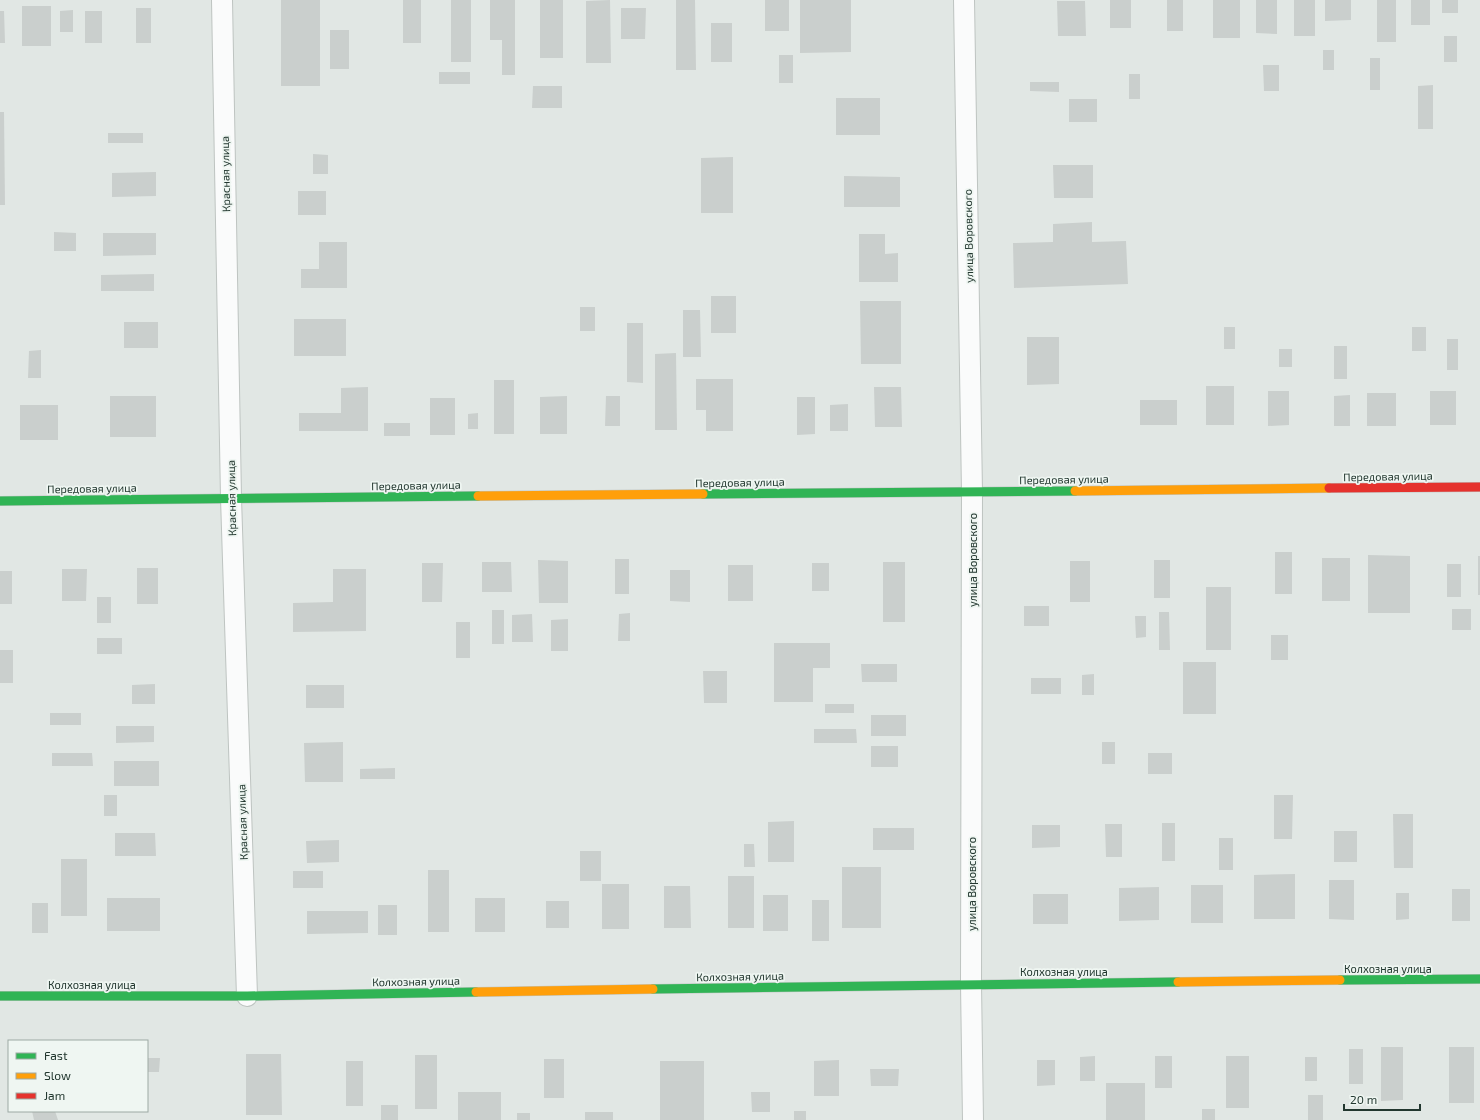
<svg xmlns="http://www.w3.org/2000/svg" width="1480" height="1120" viewBox="0 0 1480 1120" font-family="'Exo 2',sans-serif">
	<style>
		.building { fill: #cacfcd }
		.lines { fill: none; stroke-linecap: round; stroke-linejoin: round }
		.street-casing { stroke: #bec4c1; stroke-width: 22 }
		.fast-casing { stroke: #bec4c1; stroke-width: 10 }
		.slow-casing { stroke: #bec4c1; stroke-width: 10 }
		.jam-casing { stroke: #bec4c1; stroke-width: 10 }
		.street { stroke: #fafbfb; stroke-width: 20 }
		.fast { stroke: #30b455; stroke-width: 9 }
		.slow { stroke: #ff9f0a; stroke-width: 9 }
		.jam { stroke: #e5322d; stroke-width: 9 }
		.labels { text-anchor: middle; dominant-baseline: central; stroke-width: 3.5; stroke-linejoin: round; paint-order: stroke }
		.street-label { font-size: 11px; fill: #22372f; stroke: #eff6f2 }
	</style>
	<rect width="100%" height="100%" fill="#e1e7e4"/>
	<g class="building">
		<rect x="281" y="0" width="39" height="86"/>
		<rect x="403" y="0" width="18" height="43"/>
		<rect x="451" y="0" width="20" height="62"/>
		<polygon points="490,0 515,0 515,75 502,75 502,40 490,40"/>
		<rect x="540" y="0" width="23" height="58"/>
		<polygon points="610,0 611,63 586,63 586,1"/>
		<polygon points="676,0 695,0 696,70 676,70"/>
		<rect x="765" y="0" width="24" height="31"/>
		<polygon points="800,0 851,0 851,52 800,53"/>
		<rect x="1110" y="0" width="21" height="28"/>
		<rect x="1167" y="0" width="16" height="31"/>
		<rect x="1213" y="0" width="27" height="38"/>
		<polygon points="1256,0 1277,0 1277,34 1256,33"/>
		<rect x="1294" y="0" width="21" height="36"/>
		<polygon points="1325,0 1351,0 1351,20 1325,21"/>
		<rect x="1377" y="0" width="19" height="42"/>
		<rect x="1411" y="0" width="19" height="25"/>
		<rect x="1442" y="0" width="16" height="13"/>
		<polygon points="1057,1 1085,1 1086,36 1058,36"/>
		<rect x="22" y="6" width="29" height="40"/>
		<rect x="136" y="8" width="15" height="35"/>
		<polygon points="621,8 646,8 645,39 621,39"/>
		<polygon points="73,10 73,32 60,32 60,11"/>
		<polygon points="0,11 4,11 5,43 0,43"/>
		<rect x="85" y="11" width="17" height="32"/>
		<rect x="711" y="23" width="21" height="39"/>
		<rect x="330" y="30" width="19" height="39"/>
		<rect x="1444" y="36" width="13" height="26"/>
		<rect x="1323" y="50" width="11" height="20"/>
		<rect x="779" y="55" width="14" height="28"/>
		<rect x="1370" y="58" width="10" height="32"/>
		<polygon points="1263,65 1279,65 1279,91 1264,91"/>
		<rect x="439" y="72" width="31" height="12"/>
		<rect x="1129" y="74" width="11" height="25"/>
		<polygon points="1030,82 1059,82 1059,92 1030,91"/>
		<polygon points="1433,85 1433,129 1418,129 1418,86"/>
		<polygon points="533,86 562,86 562,108 532,108"/>
		<rect x="836" y="98" width="44" height="37"/>
		<rect x="1069" y="99" width="28" height="23"/>
		<polygon points="0,112 4,112 5,205 0,205"/>
		<rect x="108" y="133" width="35" height="10"/>
		<polygon points="313,154 328,155 328,174 313,174"/>
		<polygon points="733,157 733,213 701,213 701,158"/>
		<polygon points="1053,165 1093,165 1093,198 1054,198"/>
		<polygon points="156,172 156,196 112,197 112,173"/>
		<polygon points="844,176 900,177 900,207 844,207"/>
		<rect x="298" y="191" width="28" height="24"/>
		<polygon points="1092,222 1092,242 1126,241 1128,284 1014,288 1013,243 1053,242 1053,224"/>
		<polygon points="54,232 76,233 76,251 54,251"/>
		<polygon points="103,233 156,233 156,255 103,256"/>
		<polygon points="859,234 885,234 885,254 898,253 898,282 859,282"/>
		<polygon points="319,242 347,242 347,288 301,288 301,269 319,269"/>
		<polygon points="154,274 154,291 101,291 101,275"/>
		<rect x="711" y="296" width="25" height="37"/>
		<polygon points="860,301 901,301 901,364 861,364"/>
		<rect x="580" y="307" width="15" height="24"/>
		<polygon points="683,310 700,310 701,357 683,357"/>
		<rect x="294" y="319" width="52" height="37"/>
		<rect x="124" y="322" width="34" height="26"/>
		<polygon points="627,323 643,323 643,383 627,382"/>
		<rect x="1224" y="327" width="11" height="22"/>
		<rect x="1412" y="327" width="14" height="24"/>
		<polygon points="1027,337 1059,337 1059,384 1027,385"/>
		<rect x="1447" y="339" width="11" height="31"/>
		<rect x="1334" y="346" width="13" height="33"/>
		<rect x="1279" y="349" width="13" height="18"/>
		<polygon points="41,350 41,378 28,378 29,351"/>
		<polygon points="676,353 677,430 655,430 655,354"/>
		<polygon points="696,379 733,379 733,431 706,431 706,410 696,410"/>
		<rect x="494" y="380" width="20" height="54"/>
		<rect x="1206" y="386" width="28" height="39"/>
		<polygon points="368,387 368,431 299,431 299,413 341,413 341,388"/>
		<polygon points="874,387 901,387 902,427 875,427"/>
		<polygon points="1268,391 1289,391 1289,425 1268,426"/>
		<rect x="1430" y="391" width="26" height="34"/>
		<rect x="1367" y="393" width="29" height="33"/>
		<polygon points="1350,395 1350,426 1334,426 1334,396"/>
		<rect x="110" y="396" width="46" height="41"/>
		<polygon points="567,396 567,434 540,434 540,397"/>
		<polygon points="606,396 620,396 620,426 605,426"/>
		<polygon points="797,397 815,397 815,434 797,435"/>
		<rect x="430" y="398" width="25" height="37"/>
		<rect x="1140" y="400" width="37" height="25"/>
		<polygon points="848,404 848,431 830,431 830,405"/>
		<rect x="20" y="405" width="38" height="35"/>
		<polygon points="478,413 478,429 468,429 468,414"/>
		<rect x="384" y="423" width="26" height="13"/>
		<rect x="1275" y="552" width="17" height="42"/>
		<polygon points="1368,555 1410,556 1410,613 1368,613"/>
		<rect x="1478" y="556" width="2" height="39"/>
		<rect x="1322" y="558" width="28" height="43"/>
		<rect x="615" y="559" width="14" height="35"/>
		<polygon points="538,560 568,561 568,603 539,603"/>
		<rect x="1154" y="560" width="16" height="38"/>
		<rect x="1070" y="561" width="20" height="41"/>
		<polygon points="482,562 511,562 512,592 482,592"/>
		<rect x="883" y="562" width="22" height="60"/>
		<polygon points="422,563 443,563 442,602 422,602"/>
		<rect x="812" y="563" width="17" height="28"/>
		<rect x="1447" y="564" width="14" height="33"/>
		<rect x="728" y="565" width="25" height="36"/>
		<rect x="137" y="568" width="21" height="36"/>
		<polygon points="62,569 87,569 86,601 62,601"/>
		<polygon points="333,569 366,569 366,631 293,632 293,603 333,602"/>
		<polygon points="670,570 690,570 690,602 670,601"/>
		<rect x="0" y="571" width="12" height="33"/>
		<rect x="1206" y="587" width="25" height="63"/>
		<rect x="97" y="597" width="14" height="26"/>
		<rect x="1024" y="606" width="25" height="20"/>
		<rect x="1452" y="609" width="19" height="21"/>
		<rect x="492" y="610" width="12" height="34"/>
		<polygon points="1159,612 1169,612 1170,650 1159,650"/>
		<polygon points="630,613 630,641 618,641 619,614"/>
		<polygon points="532,614 533,642 512,642 512,615"/>
		<polygon points="1135,616 1146,616 1146,637 1136,638"/>
		<polygon points="568,619 568,651 551,651 551,620"/>
		<rect x="456" y="622" width="14" height="36"/>
		<rect x="1271" y="635" width="17" height="25"/>
		<rect x="97" y="638" width="25" height="16"/>
		<polygon points="774,643 830,643 830,668 813,668 813,702 774,702"/>
		<rect x="0" y="650" width="13" height="33"/>
		<rect x="1183" y="662" width="33" height="52"/>
		<polygon points="861,664 897,664 897,682 862,682"/>
		<polygon points="703,671 727,671 727,703 704,703"/>
		<polygon points="1094,674 1094,695 1082,695 1082,675"/>
		<rect x="1031" y="678" width="30" height="16"/>
		<polygon points="155,684 155,704 132,704 132,685"/>
		<rect x="306" y="685" width="38" height="23"/>
		<rect x="825" y="704" width="29" height="9"/>
		<rect x="50" y="713" width="31" height="12"/>
		<rect x="871" y="715" width="35" height="21"/>
		<polygon points="116,726 154,726 154,742 116,743"/>
		<polygon points="814,729 856,729 857,743 814,743"/>
		<polygon points="343,742 343,782 305,782 304,743"/>
		<rect x="1102" y="742" width="13" height="22"/>
		<rect x="871" y="746" width="27" height="21"/>
		<polygon points="52,753 92,753 93,766 52,766"/>
		<rect x="1148" y="753" width="24" height="21"/>
		<rect x="114" y="761" width="45" height="25"/>
		<polygon points="395,768 395,779 360,779 360,769"/>
		<rect x="104" y="795" width="13" height="21"/>
		<polygon points="1274,795 1293,795 1292,839 1274,839"/>
		<polygon points="1393,814 1413,814 1413,868 1394,868"/>
		<polygon points="794,821 794,862 768,862 768,822"/>
		<rect x="1162" y="823" width="13" height="38"/>
		<polygon points="1105,824 1122,824 1122,857 1106,857"/>
		<polygon points="1032,825 1060,825 1060,847 1032,848"/>
		<rect x="873" y="828" width="41" height="22"/>
		<rect x="1334" y="831" width="23" height="31"/>
		<polygon points="115,833 155,833 156,856 115,856"/>
		<rect x="1219" y="838" width="14" height="32"/>
		<polygon points="339,840 339,862 307,863 306,841"/>
		<polygon points="744,844 754,844 755,867 744,867"/>
		<rect x="580" y="851" width="21" height="30"/>
		<rect x="61" y="859" width="26" height="57"/>
		<rect x="842" y="867" width="39" height="61"/>
		<rect x="428" y="870" width="21" height="62"/>
		<rect x="293" y="871" width="30" height="17"/>
		<polygon points="1295,874 1295,919 1254,919 1254,875"/>
		<rect x="728" y="876" width="26" height="52"/>
		<polygon points="1329,880 1354,880 1354,920 1329,919"/>
		<rect x="602" y="884" width="27" height="45"/>
		<rect x="1191" y="885" width="32" height="38"/>
		<polygon points="664,886 690,886 691,928 664,928"/>
		<polygon points="1159,887 1159,920 1119,921 1119,888"/>
		<rect x="1452" y="889" width="18" height="32"/>
		<polygon points="1396,893 1409,893 1409,919 1396,920"/>
		<rect x="1033" y="894" width="35" height="30"/>
		<rect x="763" y="895" width="25" height="36"/>
		<rect x="107" y="898" width="53" height="33"/>
		<rect x="475" y="898" width="30" height="34"/>
		<rect x="812" y="900" width="17" height="41"/>
		<rect x="546" y="901" width="23" height="27"/>
		<rect x="32" y="903" width="16" height="30"/>
		<rect x="378" y="905" width="19" height="30"/>
		<polygon points="307,911 368,911 368,933 307,934"/>
		<polygon points="1381,1047 1403,1047 1403,1100 1381,1101"/>
		<rect x="1449" y="1047" width="25" height="56"/>
		<rect x="1349" y="1049" width="14" height="35"/>
		<polygon points="246,1054 281,1054 282,1115 246,1115"/>
		<rect x="415" y="1055" width="22" height="54"/>
		<polygon points="1095,1056 1095,1081 1080,1081 1080,1057"/>
		<rect x="1155" y="1056" width="17" height="32"/>
		<rect x="1226" y="1056" width="23" height="52"/>
		<rect x="1305" y="1057" width="12" height="24"/>
		<polygon points="147,1058 160,1058 159,1072 147,1072"/>
		<rect x="544" y="1059" width="20" height="39"/>
		<polygon points="839,1060 839,1096 814,1096 814,1061"/>
		<polygon points="1037,1060 1055,1060 1055,1085 1037,1086"/>
		<rect x="346" y="1061" width="17" height="45"/>
		<rect x="660" y="1061" width="44" height="59"/>
		<polygon points="870,1069 899,1069 898,1086 871,1086"/>
		<rect x="1106" y="1083" width="39" height="37"/>
		<rect x="458" y="1092" width="43" height="28"/>
		<polygon points="751,1092 770,1092 770,1112 752,1112"/>
		<rect x="1308" y="1095" width="15" height="25"/>
		<rect x="381" y="1105" width="17" height="15"/>
		<rect x="1202" y="1109" width="13" height="11"/>
		<polygon points="32,1111 55,1111 58,1120 34,1120"/>
		<rect x="794" y="1111" width="12" height="9"/>
		<rect x="585" y="1112" width="28" height="8"/>
		<rect x="517" y="1113" width="13" height="7"/>
	</g>
	<g class="lines">
		<defs>
			<g id="street">
				<polyline points="222,0 231,498 247,996"/>
				<polyline points="964,0 972,492 971,984 973,1120"/>
			</g>
			<g id="fast">
				<polyline points="703,494 1075,491"/>
				<polyline points="0,501 478,496"/>
				<polyline points="1340,980 1480,979"/>
				<polyline points="653,989 1178,982"/>
				<polyline points="0,996 247,996 476,992"/>
			</g>
			<g id="slow">
				<polyline points="1075,491 1329,488"/>
				<polyline points="478,496 703,494"/>
				<polyline points="1178,982 1340,980"/>
				<polyline points="476,992 653,989"/>
			</g>
			<polyline id="jam" points="1329,488 1480,487"/>
		</defs>
		<use href="#street" class="street-casing"/>
		<use href="#fast" class="fast-casing"/>
		<use href="#slow" class="slow-casing"/>
		<use href="#jam" class="jam-casing"/>
		<use href="#street" class="street"/>
		<use href="#fast" class="fast"/>
		<use href="#slow" class="slow"/>
		<use href="#jam" class="jam"/>
	</g>
	<g class="labels">
		<g class="street-label">
			<text transform="translate(225 174) rotate(-91)">Красная улица</text>
			<text transform="translate(968 236) rotate(-91)">улица Воровского</text>
			<text transform="translate(1388 476) rotate(-1)">Передовая улица</text>
			<text transform="translate(1064 479) rotate(-1)">Передовая улица</text>
			<text transform="translate(740 482) rotate(-1)">Передовая улица</text>
			<text transform="translate(416 485) rotate(-1)">Передовая улица</text>
			<text transform="translate(92 488) rotate(-1)">Передовая улица</text>
			<text transform="translate(231 498) rotate(-91)">Красная улица</text>
			<text transform="translate(972 560) rotate(-90)">улица Воровского</text>
			<text transform="translate(242 822) rotate(-92)">Красная улица</text>
			<text transform="translate(971 884) rotate(-90)">улица Воровского</text>
			<text x="1388" y="968">Колхозная улица</text>
			<text x="1064" y="971">Колхозная улица</text>
			<text transform="translate(740 976) rotate(-1)">Колхозная улица</text>
			<text transform="translate(416 981) rotate(-1)">Колхозная улица</text>
			<text x="92" y="984">Колхозная улица</text>
		</g>
	</g>
	<rect x="8" y="1040" width="140" height="72" fill="#eff6f2" stroke="#9daaa4"/>
	<rect x="16" y="1053" width="20" height="6" fill="#30b455" stroke="#9daaa4"/>
	<text x="44" y="1060" font-size="12" fill="#22372f">Fast</text>
	<rect x="16" y="1073" width="20" height="6" fill="#ff9f0a" stroke="#9daaa4"/>
	<text x="44" y="1080" font-size="12" fill="#22372f">Slow</text>
	<rect x="16" y="1093" width="20" height="6" fill="#e5322d" stroke="#9daaa4"/>
	<text x="44" y="1100" font-size="12" fill="#22372f">Jam</text>
	<path d="M1344 1104v6h76v-6" fill="none" stroke="#22372f" stroke-width="2"/>
	<text x="1350" y="1104" font-size="12" fill="#22372f" stroke="#eff6f2" stroke-width="3" paint-order="stroke">20 m</text>
</svg>
